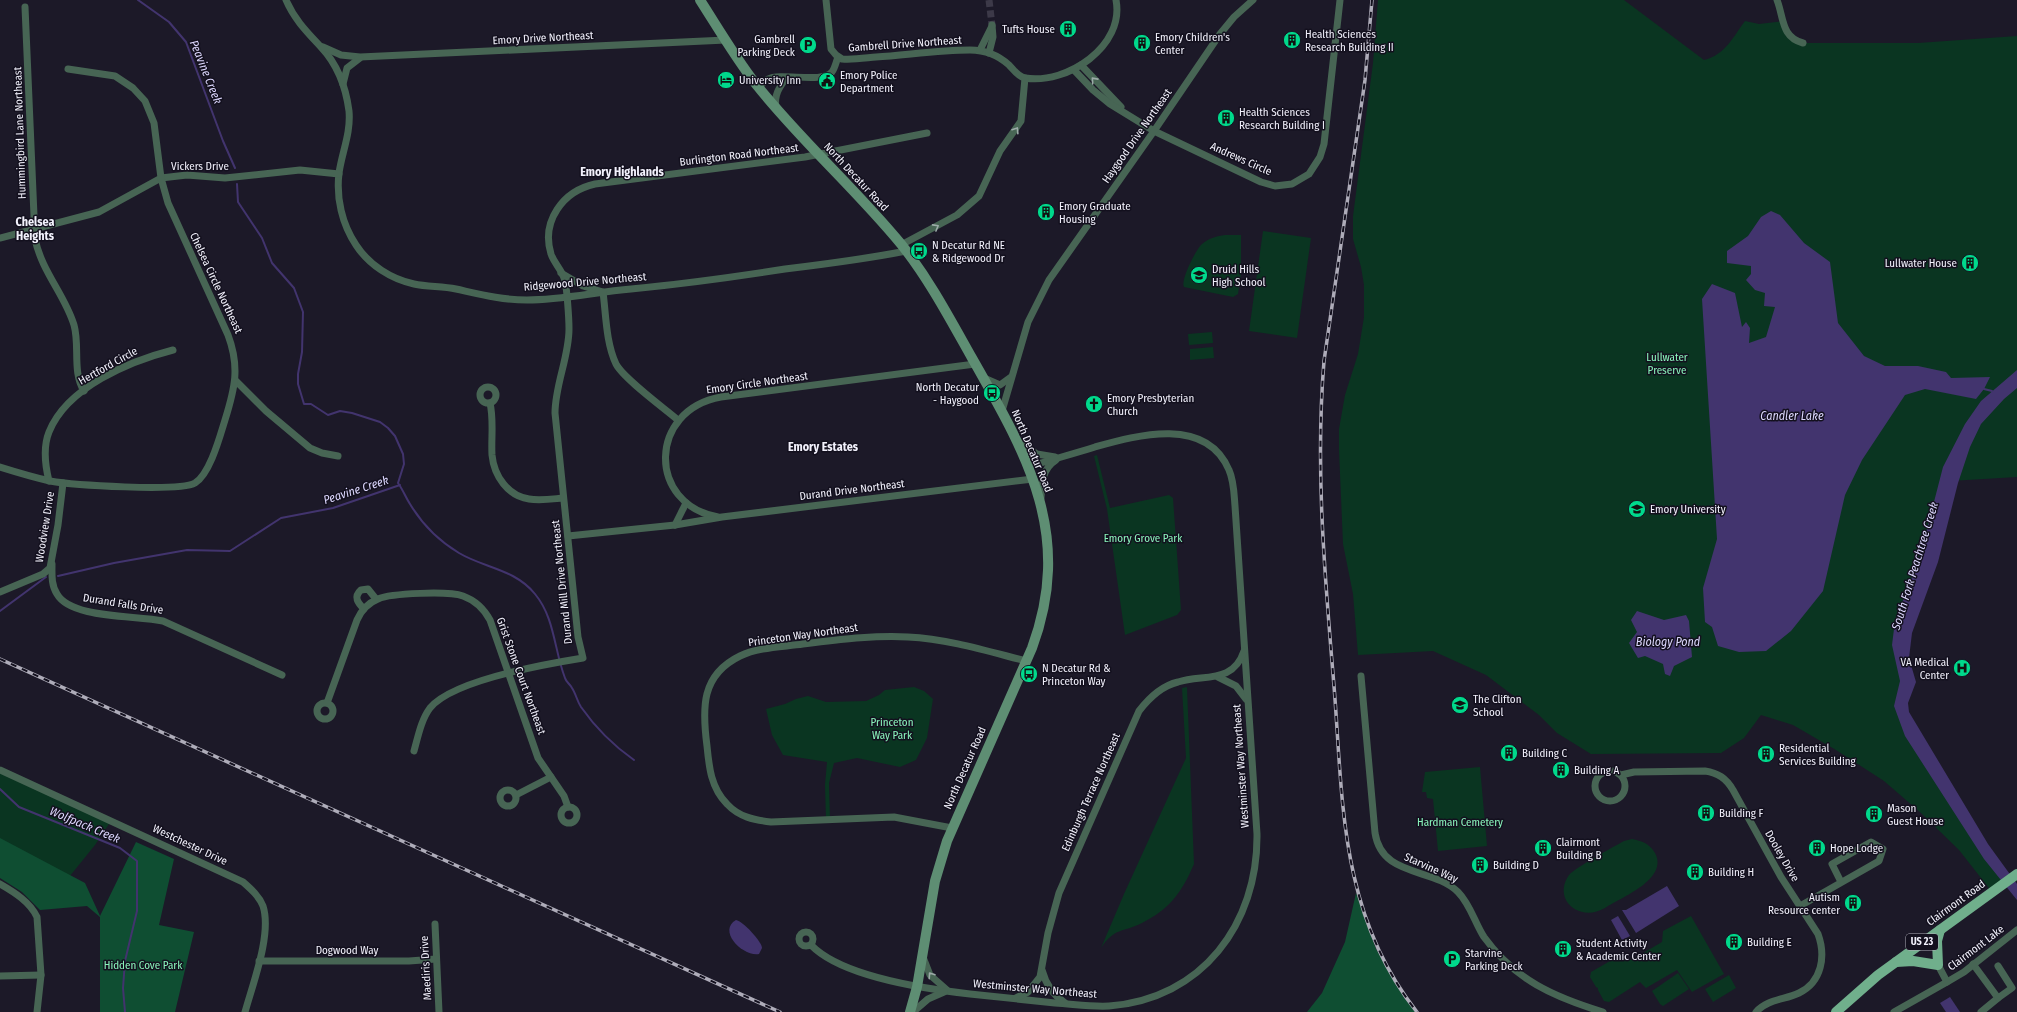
<svg xmlns="http://www.w3.org/2000/svg" width="2017" height="1012" viewBox="0 0 2017 1012" font-family="'Fira Sans Condensed',sans-serif">
	<style>
		.green { fill: #0a3521 }
		.forest { fill: #0f4e32 }
		.water { fill: #42346e }
		.lines { fill: none; stroke-linecap: round; stroke-linejoin: round }
		.stream { stroke: #42346e; stroke-width: 2 }
		.minor-tunnel { stroke: #3c3948; stroke-width: 7; stroke-dasharray: 7 3.5; stroke-linecap: butt }
		.minor { stroke: #476554; stroke-width: 7 }
		.secondary { stroke: #5e8e73; stroke-width: 10 }
		.primary { stroke: #70af8c; stroke-width: 10 }
		.rail-casing { stroke: #aeacb9; stroke-width: 3.5 }
		.rail { stroke: #13101e; stroke-width: 2; stroke-dasharray: 6; stroke-linecap: butt }
		.oneway { stroke: #9caba8 }
		.labels { text-anchor: middle; dominant-baseline: central; stroke-width: 3; stroke-linejoin: round; paint-order: stroke }
		.shield { fill: #13101e; stroke: #afaeb9; stroke-width: 1 }
		.shield-label { font-size: 10px; font-weight: bold; fill: #f2f1fc }
		.poi-label { font-size: 11px; fill: #f2f1fc; stroke: #13101e; text-anchor: start }
		.street-label { font-size: 11px; fill: #f2f1fc; stroke: #13101e }
		.park-label { font-size: 11px; fill: #8af5bc; stroke: #13101e }
		.water-label { font-size: 12px; font-style: italic; fill: #ddd8fe; stroke: #13101e }
		.neighbourhood-label { font-size: 12px; font-weight: bold; fill: #f2f1fc; stroke: #13101e }
	</style>
	<rect width="100%" height="100%" fill="#1c1928"/>
	<g class="green">
		<path d="M 1378,0 L 1624,0 L 1704,60 C 1725,55 1733,37 1745,21 L 1759,24 L 1784,21 L 1786,32 L 1803,43 L 1918,43 L 2017,36 L 2017,477 L 1950,481 L 1913,602 L 1904,717 L 2009,879 L 1992,892 L 1959,850 L 1921,813 L 1884,781 L 1836,750 L 1793,725 L 1761,715 L 1744,738 L 1721,753 L 1591,754 L 1557,733 L 1539,715 L 1486,675 L 1433,651 L 1358,655 L 1353,594 L 1343,544 L 1339,450 L 1339,429 L 1345,395 L 1358,354 L 1364,317 L 1364,285 L 1361,267 L 1353,239 L 1353,216 L 1373,63 Z"/>
		<polygon points="1263,231 1311,238 1297,338 1249,331"/>
		<path d="M 1225,235 L 1241,235 L 1241,274 L 1238,294 L 1233,297 L 1184,287 C 1180,281 1196,249 1202,244 C 1209,238 1217,236 1225,235 Z"/>
		<polygon points="1212,332 1213,343 1189,345 1188,334"/>
		<polygon points="1213,347 1214,358 1190,360 1190,349"/>
		<polygon points="1097,455 1110,508 1169,495 1173,498 1181,610 1177,615 1125,635 1107,509 1094,456"/>
		<polygon points="914,687 924,691 933,699 927,738 916,760 900,767 857,758 834,763 829,783 830,819 826,820 825,785 827,762 783,755 772,735 766,709 785,704 796,699 808,696 826,702 866,701 879,695 885,690"/>
		<path d="M 1187,687 L 1194,864 C 1182,892 1170,909 1142,923 C 1122,933 1115,927 1101,948 L 1124,894 L 1186,758 L 1182,688 Z"/>
		<polygon points="1480,767 1487,846 1438,851 1433,799 1427,798 1426,792 1422,792 1425,772"/>
		<polygon points="0,770 111,821 95,845 61,887 0,843"/>
		<path d="M 1632,839 C 1642,841 1649,843 1655,853 C 1669,879 1622,897 1605,908 C 1579,923 1552,899 1569,875 C 1575,868 1613,847 1624,841 Z"/>
		<polygon points="1691,916 1724,974 1692,992 1677,970 1646,988 1640,982 1609,1002 1604,1001 1598,990 1598,988 1596,987 1590,977 1591,972 1617,957 1631,960 1662,942 1663,931"/>
		<polygon points="1678,973 1689,989 1663,1006 1660,1004 1652,991"/>
		<polygon points="1729,975 1736,988 1713,1002 1705,989"/>
	</g>
	<g class="forest">
		<polygon points="0,838 85,883 100,916 136,842 174,859 159,925 194,932 175,1012 100,1012 100,917 87,906 40,910 22,892 0,878"/>
		<polygon points="1356,893 1376,949 1417,1012 1307,1012 1322,993 1345,942"/>
	</g>
	<g class="water">
		<polygon points="1771,211 1780,215 1804,243 1830,262 1838,323 1864,356 1885,366 1918,366 1946,372 1951,378 1990,377 1984,389 1976,399 1925,389 1905,395 1862,460 1845,495 1823,591 1791,631 1766,651 1739,652 1718,646 1712,627 1705,622 1703,588 1717,539 1702,299 1712,284 1735,293 1742,327 1746,322 1750,328 1749,343 1766,337 1775,307 1764,306 1765,293 1755,290 1746,280 1751,274 1751,266 1727,263 1727,251 1748,236 1761,217"/>
		<polygon points="2017,370 2017,388 2004,399 1981,424 1970,447 1958,483 1938,562 1912,633 1909,658 1916,682 1908,703 1909,712 1988,844 2017,884 2017,900 1984,859 1905,736 1894,706 1900,681 1892,645 1895,621 1920,556 1943,467 1965,424 1981,401"/>
		<polygon points="1637,611 1664,620 1686,615 1689,621 1692,657 1674,666 1670,676 1665,674 1663,664 1645,656 1638,658 1629,643 1637,632 1631,620"/>
		<polygon points="1667,886 1679,906 1636,933 1622,910 1626,910"/>
		<polygon points="1618,916 1630,936 1622,940 1611,920"/>
		<path d="M 736,920 C 743,921 762,942 762,948 L 759,954 C 743,957 717,931 736,920 Z"/>
		<polygon points="1950,997 1960,1012 1946,1012 1940,1003"/>
	</g>
	<g class="lines">
		<g class="stream">
			<polyline points="138,0 169,22 186,42 223,141 235,168"/>
			<path d="M 237,184 L 238,202 L 262,238 L 272,263 L 294,288 L 303,312 L 302,352 L 298,374 L 298,384 L 304,404 L 311,404 L 328,415 L 340,411 L 352,413 L 380,422 L 388,428 L 395,436 L 403,454 L 404,464 L 398,483 C 403,490 406,498 410,504 C 422,524 439,541 459,553 C 484,568 515,569 535,594 C 555,618 554,650 565,678 C 566,682 570,684 572,688 C 576,694 577,701 581,707 C 595,727 614,746 634,760"/>
			<polyline points="1984,389 1992,391"/>
			<polyline points="58,576 114,563 187,550 230,551 281,518 333,508 400,485"/>
			<polyline points="0,611 46,577"/>
			<polyline points="0,789 19,807 120,848 137,861 137,911 125,961 123,988 125,1012"/>
		</g>
		<polyline class="minor-tunnel" points="989,0 992,25"/>
		<g class="minor">
			<path d="M 286,0 C 294,19 307,32 321,47 C 337,64 346,88 349,111 C 351,133 342,152 339,173 C 336,198 342,224 356,245 C 369,265 391,279 414,284 C 428,287 442,286 456,289 C 479,294 502,300 527,300 C 561,300 596,292 631,289 C 683,284 734,277 785,269 C 826,264 866,259 906,251"/>
			<path d="M 826,0 L 831,49 L 836,55 L 842,59 C 853,60 865,58 876,57 C 907,55 939,50 970,50 C 984,50 998,55 1009,65 C 1013,69 1018,77 1025,78 C 1067,85 1125,46 1116,0"/>
			<path d="M 1777,0 C 1784,18 1781,37 1803,43"/>
			<path d="M 25,7 L 35,239 C 42,272 65,295 74,325 C 80,346 72,372 84,391"/>
			<polyline points="323,47 341,55 360,57 726,40"/>
			<polyline points="980,50 992,26"/>
			<polyline points="989,53 993,37 992,25"/>
			<polyline points="1081,65 1121,107"/>
			<polyline points="1074,70 1093,90 1110,104 1154,131 1261,182 1275,186 1292,184 1309,174 1320,157 1324,144 1340,0"/>
			<polyline points="343,84 347,68 360,58"/>
			<path d="M 759,87 C 762,84 765,81 768,79 C 781,72 822,84 832,72 C 835,68 836,62 838,57"/>
			<path d="M 776,107 C 774,95 779,88 786,78"/>
			<polyline points="0,238 99,212 161,178 187,175 225,178 300,170 339,174"/>
			<polyline points="901,245 957,215 979,196 1000,151 1021,121 1025,78"/>
			<path d="M 561,273 L 583,286 L 603,292 C 606,315 606,343 616,364 C 623,378 664,408 678,420"/>
			<polyline points="984,378 1000,385 1011,377"/>
			<polyline points="236,381 266,411 310,448 322,453 338,456"/>
			<circle cx="488" cy="395" r="8"/>
			<path d="M 490,403 C 494,420 491,438 492,455 C 494,476 508,496 529,499 C 540,501 552,499 563,498"/>
			<polyline points="1002,411 1028,322 1049,280 1154,131 1220,34 1234,17 1253,0"/>
			<polyline points="1017,440 1037,454 1055,457"/>
			<path d="M 0,467 C 16,472 33,477 50,481 C 72,485 179,492 195,483 C 210,474 220,436 225,420 C 235,388 240,367 228,335 L 168,203 L 161,178 L 154,123 L 145,101 L 133,88 L 115,76 L 68,69"/>
			<path d="M 49,481 C 45,465 43,447 49,432 C 67,387 130,361 173,350"/>
			<path d="M 1041,498 C 1042,483 1042,469 1056,460"/>
			<path d="M 718,517 C 647,504 648,410 721,397 L 975,364"/>
			<polyline points="675,525 686,503"/>
			<polyline points="568,536 675,525 722,517 1033,479"/>
			<path d="M 52,564 C 52,574 51,585 57,594 C 71,619 136,615 163,621 L 282,675"/>
			<polyline points="0,592 43,574 50,568 58,525 63,483"/>
			<path d="M 364,609 C 358,603 353,597 361,590 L 368,589 L 376,599"/>
			<path d="M 1361,676 L 1375,833 C 1382,878 1433,867 1458,892 C 1470,904 1475,923 1484,937 C 1515,980 1554,997 1603,1012"/>
			<polyline points="1218,677 1236,686 1246,699"/>
			<path d="M 327,703 L 357,620 C 361,611 368,603 378,599 C 391,593 449,591 463,596 C 474,600 484,609 490,620 L 538,758 L 564,796 L 568,807"/>
			<circle cx="325" cy="711" r="8"/>
			<path d="M 414,751 C 418,737 421,720 430,708 C 453,680 546,664 583,658 L 578,637 L 555,413 C 555,385 569,357 569,329 C 569,321 567,284 564,278 C 561,269 554,263 551,254 C 541,221 563,191 595,184 L 805,157 L 927,133"/>
			<path d="M 0,770 L 243,882 C 251,889 259,896 263,906 C 272,934 253,983 245,1012"/>
			<circle cx="1610" cy="786" r="15"/>
			<path d="M 1621,775 L 1634,772 L 1705,771 C 1718,773 1726,778 1733,790 L 1781,877 L 1818,934 C 1826,956 1822,982 1799,993 C 1784,1000 1768,999 1756,1012"/>
			<circle cx="508" cy="798" r="8"/>
			<polyline points="516,795 551,777"/>
			<circle cx="569" cy="815" r="8"/>
			<path d="M 952,828 L 894,817 L 771,822 C 754,820 739,817 727,804 C 711,788 709,767 707,746 C 702,708 701,675 740,656 C 759,647 782,647 803,644 C 837,640 873,635 908,637 C 948,639 987,651 1026,661"/>
			<path d="M 0,884 C 14,892 30,902 37,917 L 41,975 L 37,1012"/>
			<polyline points="1800,906 1879,861 1883,849 1871,842 1832,864 1841,882"/>
			<polyline points="435,924 439,1012"/>
			<circle cx="806" cy="939" r="7"/>
			<path d="M 811,945 C 842,977 926,989 970,994 C 998,997 1026,1000 1055,1003 C 1073,1004 1091,1007 1109,1006 C 1202,999 1258,924 1257,834 L 1235,506 C 1234,494 1234,481 1229,470 C 1206,416 1138,435 1095,447 C 1073,454 1050,460 1028,467"/>
			<polyline points="923,957 930,975 947,990"/>
			<polyline points="259,961 409,961 436,959"/>
			<polyline points="1973,964 1998,998 1981,1012"/>
			<path d="M 1042,970 C 1046,985 1053,995 1065,1003"/>
			<polyline points="0,976 41,975"/>
			<polyline points="1947,982 1964,972 2017,930"/>
			<path d="M 1016,998 L 1028,992 L 1040,977 L 1048,933 L 1059,893 L 1139,711 C 1149,698 1161,686 1178,682 C 1204,674 1233,684 1244,651"/>
			<polyline points="1998,998 2012,988 1998,966"/>
			<polyline points="913,1012 928,999 944,992"/>
			<polyline points="1894,1012 1947,982 1938,965"/>
		</g>
		<path class="secondary" d="M 700,0 C 718,28 735,57 755,83 C 800,140 855,188 901,244 C 929,279 950,319 972,358 C 1027,455 1074,534 1032,648 L 947,841 L 935,881 L 917,987 L 910,1012"/>
		<g class="primary">
			<polyline points="1896,962 1913,961 1938,965 1937,941 1940,930"/>
			<polyline points="1836,1012 1878,975 2017,874"/>
		</g>
		<defs>
			<g id="rail">
				<path d="M 1372,0 L 1365,80 L 1324,361 C 1315,470 1325,577 1334,686 C 1339,747 1340,816 1354,876 C 1365,925 1386,973 1417,1012"/>
				<polyline points="0,659 780,1012"/>
			</g>
		</defs>
		<use href="#rail" class="rail-casing"/>
		<use href="#rail" class="rail"/>
	</g>
	<defs><path id="oneway-chevron" d="M-2-3.5L2.5 0L-2 3.5" fill="none" stroke-width="1.6" stroke-linecap="round" stroke-linejoin="round"/></defs>
	<g class="oneway">
		<use href="#oneway-chevron" transform="translate(1094 80) rotate(-132)"/>
		<use href="#oneway-chevron" transform="translate(1016 130) rotate(-57)"/>
		<use href="#oneway-chevron" transform="translate(936 227) rotate(-29)"/>
		<use href="#oneway-chevron" transform="translate(931 975) rotate(-124)"/>
	</g>
	<defs>
		<symbol id="building-disc" viewBox="-11 -11 22 22"><circle r="9.5" fill="#00d98c" stroke="#13101e"/><path d="M-4-6H4V6H1V3H-1V6H-4ZM-2.5-4.3h1.7v1.8h-1.7ZM.8-4.3h1.7v1.8H.8ZM-2.5-1h1.7V.8h-1.7ZM.8-1h1.7V.8H.8Z" fill="#111"/></symbol>
		<symbol id="parking-disc" viewBox="-11 -11 22 22"><circle r="9.5" fill="#00d98c" stroke="#13101e"/><path d="M-3.5-5.5H1a3.5 3.5 0 0 1 0 7H-1V5.5H-3.5ZM-1-3.4V-.6H.8a1.4 1.4 0 0 0 0-2.8Z" fill="#111"/></symbol>
		<symbol id="hotel-disc" viewBox="-11 -11 22 22"><circle r="9.5" fill="#00d98c" stroke="#13101e"/><path d="M-6-4.5h1.5V1H6V5H4.5V3h-9V5H-6ZM-4 0a1.8 1.8 0 1 1 3.6 0ZM.5 0V-2.5h3Q6-2.5 6 0Z" fill="#111"/></symbol>
		<symbol id="civic-disc" viewBox="-11 -11 22 22"><circle r="9.5" fill="#00d98c" stroke="#13101e"/><path d="M-.6-6.5H3V-4.5H.6V-3L4-1V1h2V6H-6V1h2V-1L-.6-3ZM-1.2 2.5V6h2.4V2.5Z" fill="#111"/></symbol>
		<symbol id="bus-disc" viewBox="-11 -11 22 22"><circle r="9.5" fill="#00d98c" stroke="#13101e"/><path d="M-5-6H5V4H4V6H2V4H-2V6H-4V4H-5ZM-3.5-4V0h7V-4ZM-3.5 1.2v1.5H-2V1.2ZM2 1.2v1.5H3.5V1.2Z" fill="#111"/></symbol>
		<symbol id="school-disc" viewBox="-11 -11 22 22"><circle r="9.5" fill="#00d98c" stroke="#13101e"/><path d="M0-5L7-2L0 1L-7-2ZM-4 1L0 2.5L4 1V4Q0 6-4 4Z" fill="#111"/></symbol>
		<symbol id="church-disc" viewBox="-11 -11 22 22"><circle r="9.5" fill="#00d98c" stroke="#13101e"/><path d="M-1.2-6h2.4v3.5h3.3v2.4h-3.3V6h-2.4V-.1h-3.3v-2.4h3.3Z" fill="#111"/></symbol>
		<symbol id="university-disc" viewBox="-11 -11 22 22"><circle r="9.5" fill="#00d98c" stroke="#13101e"/><path d="M0-5L7-2L0 1L-7-2ZM-4 1L0 2.5L4 1V4Q0 6-4 4Z" fill="#111"/></symbol>
		<symbol id="hospital-disc" viewBox="-11 -11 22 22"><circle r="9.5" fill="#00d98c" stroke="#13101e"/><path d="M-5-5h3v3.5h4V-5h3V5h-3V1.5h-4V5h-3Z" fill="#111"/></symbol>
	</defs>
	<g fill-rule="evenodd">
		<use href="#building-disc" x="1058" y="19" width="20" height="20"/>
		<use href="#building-disc" x="1282" y="30" width="20" height="20"/>
		<use href="#building-disc" x="1132" y="33" width="20" height="20"/>
		<use href="#parking-disc" x="798" y="35" width="20" height="20"/>
		<use href="#hotel-disc" x="716" y="70" width="20" height="20"/>
		<use href="#civic-disc" x="817" y="71" width="20" height="20"/>
		<use href="#building-disc" x="1216" y="108" width="20" height="20"/>
		<use href="#building-disc" x="1036" y="202" width="20" height="20"/>
		<use href="#bus-disc" x="909" y="241" width="20" height="20"/>
		<use href="#building-disc" x="1960" y="253" width="20" height="20"/>
		<use href="#school-disc" x="1189" y="265" width="20" height="20"/>
		<use href="#bus-disc" x="982" y="383" width="20" height="20"/>
		<use href="#church-disc" x="1084" y="394" width="20" height="20"/>
		<use href="#university-disc" x="1627" y="499" width="20" height="20"/>
		<use href="#hospital-disc" x="1952" y="658" width="20" height="20"/>
		<use href="#bus-disc" x="1019" y="664" width="20" height="20"/>
		<use href="#school-disc" x="1450" y="695" width="20" height="20"/>
		<use href="#building-disc" x="1499" y="743" width="20" height="20"/>
		<use href="#building-disc" x="1756" y="744" width="20" height="20"/>
		<use href="#building-disc" x="1551" y="760" width="20" height="20"/>
		<use href="#building-disc" x="1696" y="803" width="20" height="20"/>
		<use href="#building-disc" x="1864" y="804" width="20" height="20"/>
		<use href="#building-disc" x="1533" y="838" width="20" height="20"/>
		<use href="#building-disc" x="1807" y="838" width="20" height="20"/>
		<use href="#building-disc" x="1470" y="855" width="20" height="20"/>
		<use href="#building-disc" x="1685" y="862" width="20" height="20"/>
		<use href="#building-disc" x="1843" y="893" width="20" height="20"/>
		<use href="#building-disc" x="1724" y="932" width="20" height="20"/>
		<use href="#building-disc" x="1553" y="939" width="20" height="20"/>
		<use href="#parking-disc" x="1442" y="949" width="20" height="20"/>
	</g>
	<g class="labels">
		<rect class="shield" x="1906" y="934" width="32" height="16" rx="3"/>
		<g class="shield-label">
			<text x="1922" y="942">US 23</text>
		</g>
		<g class="poi-label">
			<text x="1055" y="29" text-anchor="end">Tufts House</text>
			<text x="1305" y="34">Health Sciences<tspan x="1305" dy="13">Research Building II</tspan></text>
			<text x="1155" y="37">Emory Children's<tspan x="1155" dy="13">Center</tspan></text>
			<text x="795" y="39" text-anchor="end">Gambrell<tspan x="795" dy="13">Parking Deck</tspan></text>
			<text x="840" y="75">Emory Police<tspan x="840" dy="13">Department</tspan></text>
			<text x="739" y="80">University Inn</text>
			<text x="1239" y="112">Health Sciences<tspan x="1239" dy="13">Research Building I</tspan></text>
			<text x="1059" y="206">Emory Graduate<tspan x="1059" dy="13">Housing</tspan></text>
			<text x="932" y="245">N Decatur Rd NE<tspan x="932" dy="13">&amp; Ridgewood Dr</tspan></text>
			<text x="1957" y="263" text-anchor="end">Lullwater House</text>
			<text x="1212" y="269">Druid Hills<tspan x="1212" dy="13">High School</tspan></text>
			<text x="979" y="387" text-anchor="end">North Decatur<tspan x="979" dy="13">- Haygood</tspan></text>
			<text x="1107" y="398">Emory Presbyterian<tspan x="1107" dy="13">Church</tspan></text>
			<text x="1650" y="509">Emory University</text>
			<text x="1949" y="662" text-anchor="end">VA Medical<tspan x="1949" dy="13">Center</tspan></text>
			<text x="1042" y="668">N Decatur Rd &amp;<tspan x="1042" dy="13">Princeton Way</tspan></text>
			<text x="1473" y="699">The Clifton<tspan x="1473" dy="13">School</tspan></text>
			<text x="1779" y="748">Residential<tspan x="1779" dy="13">Services Building</tspan></text>
			<text x="1522" y="753">Building C</text>
			<text x="1574" y="770">Building A</text>
			<text x="1887" y="808">Mason<tspan x="1887" dy="13">Guest House</tspan></text>
			<text x="1719" y="813">Building F</text>
			<text x="1556" y="842">Clairmont<tspan x="1556" dy="13">Building B</tspan></text>
			<text x="1830" y="848">Hope Lodge</text>
			<text x="1493" y="865">Building D</text>
			<text x="1708" y="872">Building H</text>
			<text x="1840" y="897" text-anchor="end">Autism<tspan x="1840" dy="13">Resource center</tspan></text>
			<text x="1747" y="942">Building E</text>
			<text x="1576" y="943">Student Activity<tspan x="1576" dy="13">&amp; Academic Center</tspan></text>
			<text x="1465" y="953">Starvine<tspan x="1465" dy="13">Parking Deck</tspan></text>
		</g>
		<g class="street-label">
			<text transform="translate(543 38) rotate(-3)">Emory Drive Northeast</text>
			<text transform="translate(905 44) rotate(-4)">Gambrell Drive Northeast</text>
			<text transform="translate(20 133) rotate(-92)">Hummingbird Lane Northeast</text>
			<text transform="translate(1137 136) rotate(-55)">Haygood Drive Northeast</text>
			<text transform="translate(739 155) rotate(-7)">Burlington Road Northeast</text>
			<text transform="translate(1241 159) rotate(24)">Andrews Circle</text>
			<text x="200" y="166">Vickers Drive</text>
			<text transform="translate(856 177) rotate(47)">North Decatur Road</text>
			<text transform="translate(585 282) rotate(-5)">Ridgewood Drive Northeast</text>
			<text transform="translate(216 283) rotate(65)">Chelsea Circle Northeast</text>
			<text transform="translate(108 366) rotate(-29)">Hertford Circle</text>
			<text transform="translate(757 383) rotate(-8)">Emory Circle Northeast</text>
			<text transform="translate(1032 451) rotate(67)">North Decatur Road</text>
			<text transform="translate(852 490) rotate(-7)">Durand Drive Northeast</text>
			<text transform="translate(45 527) rotate(-81)">Woodview Drive</text>
			<text transform="translate(562 582) rotate(-96)">Durand Mill Drive Northeast</text>
			<text transform="translate(123 604) rotate(9)">Durand Falls Drive</text>
			<text transform="translate(803 635) rotate(-8)">Princeton Way Northeast</text>
			<text transform="translate(521 676) rotate(70)">Grist Stone Court Northeast</text>
			<text transform="translate(1241 766) rotate(-94)">Westminster Way Northeast</text>
			<text transform="translate(965 768) rotate(-66)">North Decatur Road</text>
			<text transform="translate(1091 792) rotate(-66)">Edinburgh Terrace Northeast</text>
			<text transform="translate(190 845) rotate(25)">Westchester Drive</text>
			<text transform="translate(1782 856) rotate(60)">Dooley Drive</text>
			<text transform="translate(1431 868) rotate(24)">Starvine Way</text>
			<text transform="translate(1956 903) rotate(-36)">Clairmont Road</text>
			<text transform="translate(1976 948) rotate(-37)">Clairmont Lake</text>
			<text x="347" y="950">Dogwood Way</text>
			<text transform="translate(426 968) rotate(-93)">Maediris Drive</text>
			<text transform="translate(1035 989) rotate(5)">Westminster Way Northeast</text>
		</g>
		<g class="park-label">
			<text x="1667" y="357">Lullwater<tspan x="1667" dy="13">Preserve</tspan></text>
			<text x="1143" y="538">Emory Grove Park</text>
			<text x="892" y="722">Princeton<tspan x="892" dy="13">Way Park</tspan></text>
			<text x="1460" y="822">Hardman Cemetery</text>
			<text x="143" y="965">Hidden Cove Park</text>
		</g>
		<g class="water-label">
			<text transform="translate(206 72) rotate(68)">Peavine Creek</text>
			<text x="1792" y="416">Candler Lake</text>
			<text transform="translate(356 490) rotate(-18)">Peavine Creek</text>
			<text transform="translate(1915 566) rotate(-73)">South Fork Peachtree Creek</text>
			<text x="1668" y="642">Biology Pond</text>
			<text transform="translate(85 825) rotate(23)">Wolfpack Creek</text>
		</g>
		<g class="neighbourhood-label">
			<text x="622" y="172">Emory Highlands</text>
			<text x="35" y="222">Chelsea<tspan x="35" dy="14">Heights</tspan></text>
			<text x="823" y="447">Emory Estates</text>
		</g>
	</g>
</svg>
